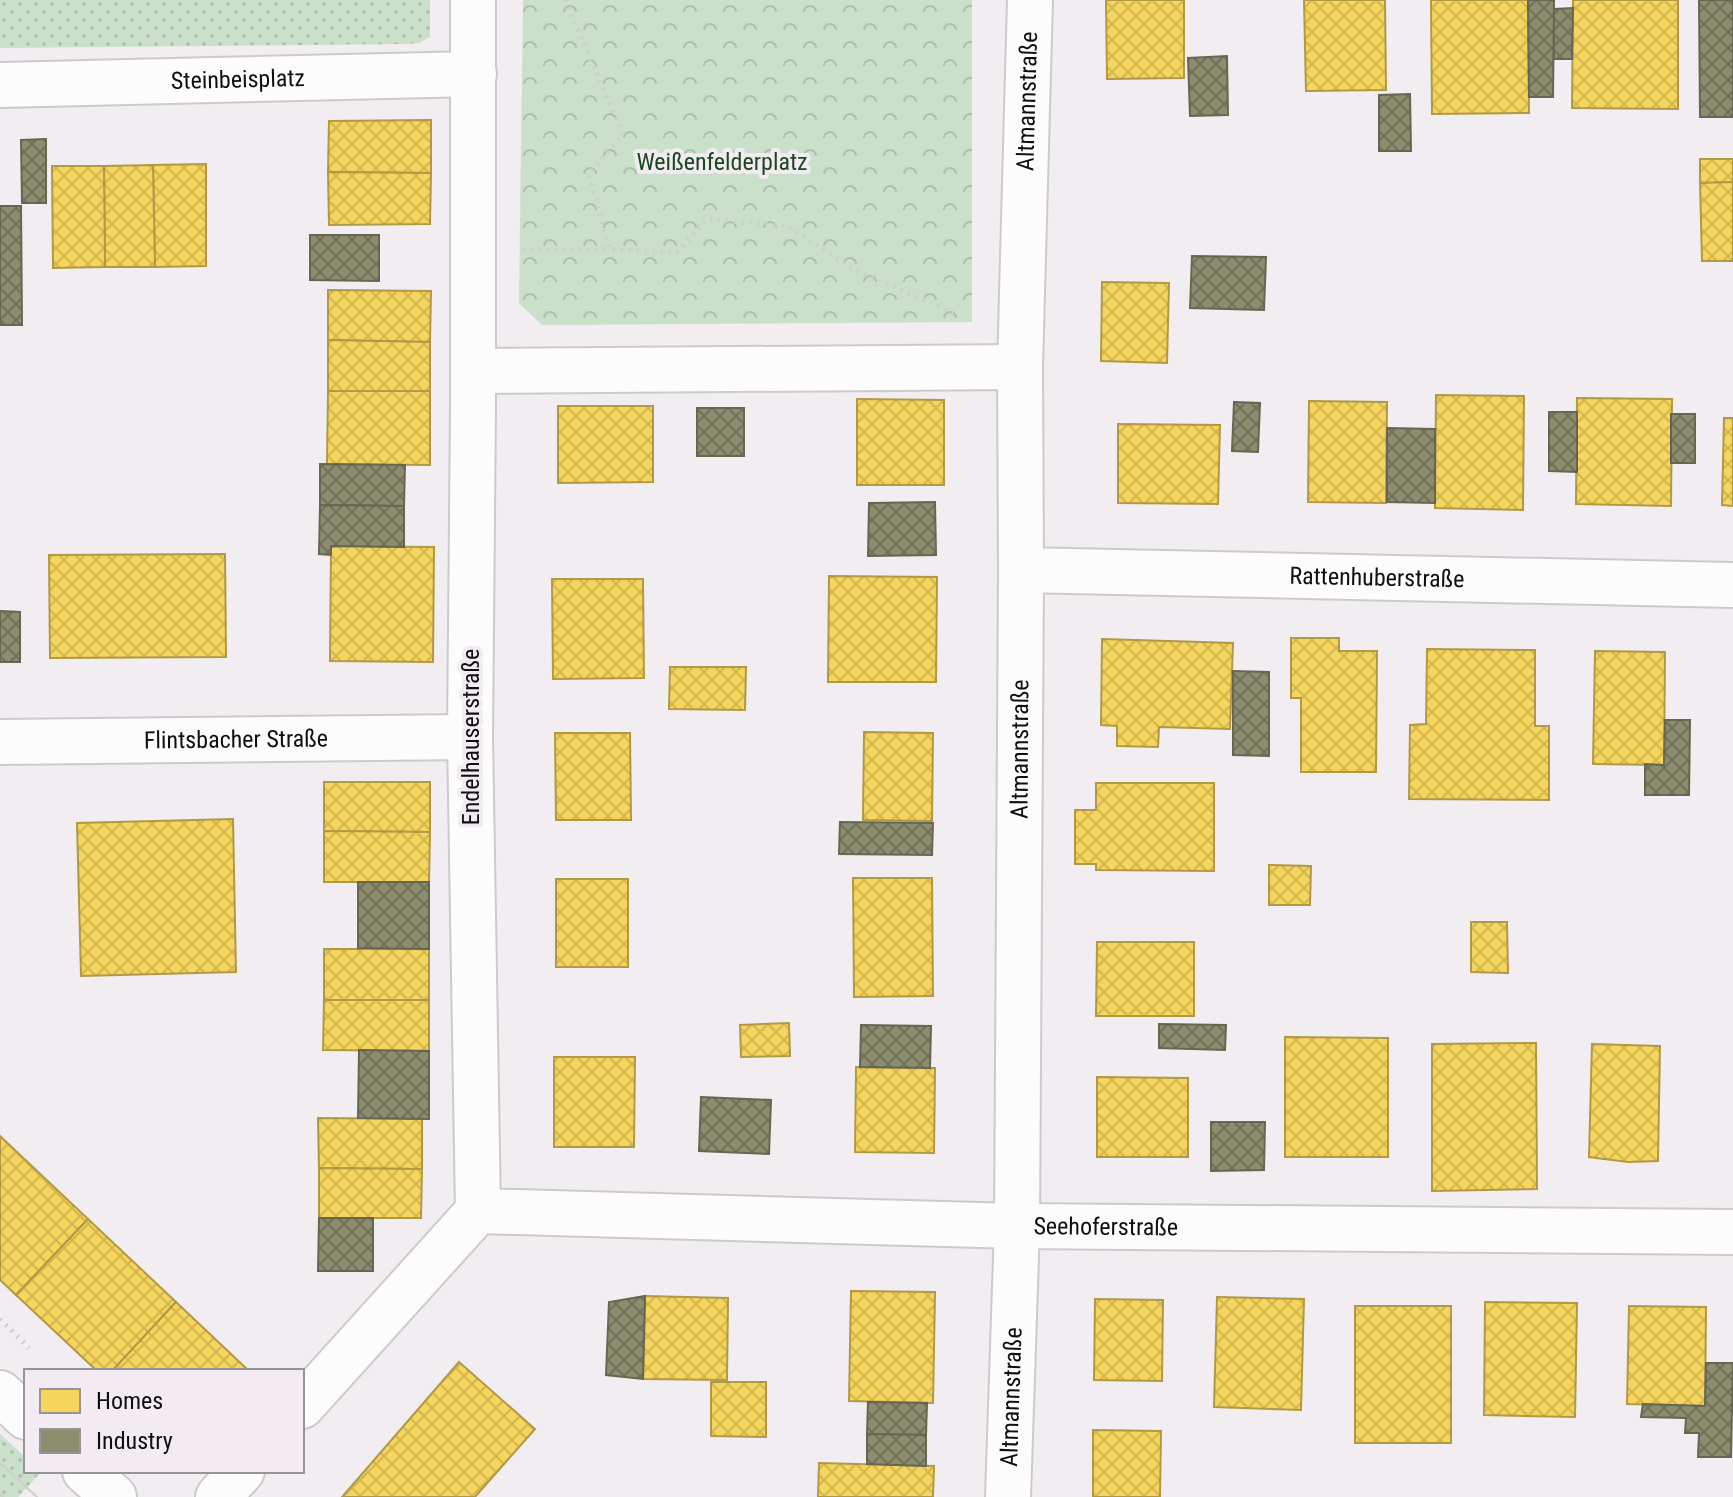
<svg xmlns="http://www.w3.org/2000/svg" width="1733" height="1497" viewBox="0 0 1733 1497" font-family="'Roboto Condensed',sans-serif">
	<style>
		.grass { fill: url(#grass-dots) }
		.forest { fill: url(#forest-crowns) }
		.homes { fill: url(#homes-cross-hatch); stroke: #b19945; stroke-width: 2 }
		.industry { fill: url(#industry-cross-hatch); stroke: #676652; stroke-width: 2 }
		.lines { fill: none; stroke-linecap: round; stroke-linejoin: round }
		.street-casing { stroke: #cdcacd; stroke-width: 48 }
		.secondary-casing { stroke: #cdcacd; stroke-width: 48 }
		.path { stroke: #cecece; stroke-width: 5; stroke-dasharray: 2 6; stroke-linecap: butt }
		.street { stroke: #fdfcfd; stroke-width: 44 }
		.secondary { stroke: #fdfcfd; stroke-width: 44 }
		.tram { stroke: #cfcecf; stroke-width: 2 }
		.labels { text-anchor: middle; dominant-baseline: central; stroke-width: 8; stroke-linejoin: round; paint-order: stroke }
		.street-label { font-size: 24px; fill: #100e10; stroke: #f2ecf2 }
		.park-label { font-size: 24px; fill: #1a491e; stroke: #f2ecf2 }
	</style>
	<defs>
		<pattern id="grass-dots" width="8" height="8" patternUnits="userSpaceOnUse" patternTransform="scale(2)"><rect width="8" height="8" fill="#cae0ca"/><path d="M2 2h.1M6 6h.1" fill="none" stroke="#acbfac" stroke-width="1.8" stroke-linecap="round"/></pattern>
		<pattern id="forest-crowns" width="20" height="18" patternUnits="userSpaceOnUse" patternTransform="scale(2)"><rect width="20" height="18" fill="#cae0ca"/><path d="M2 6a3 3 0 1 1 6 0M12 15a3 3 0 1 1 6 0" fill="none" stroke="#acbfac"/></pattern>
		<pattern id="homes-cross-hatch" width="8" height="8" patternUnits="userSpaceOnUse" patternTransform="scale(2)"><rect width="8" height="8" fill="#f6d55c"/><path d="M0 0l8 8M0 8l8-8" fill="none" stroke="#d2b64f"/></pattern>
		<pattern id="industry-cross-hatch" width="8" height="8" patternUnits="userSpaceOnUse" patternTransform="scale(2)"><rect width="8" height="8" fill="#8c8c6e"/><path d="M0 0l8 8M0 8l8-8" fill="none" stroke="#717159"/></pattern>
	</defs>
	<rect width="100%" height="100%" fill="#f1edf1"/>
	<g class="grass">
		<polygon points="0,0 430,0 430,37 419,43 407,44 0,48"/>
		<polygon points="0,1434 26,1458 26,1471 41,1472 18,1497 0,1497"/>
	</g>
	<polygon class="forest" points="523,0 972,0 972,322 542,325 519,303"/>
	<g class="homes">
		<polygon points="1106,0 1184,0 1184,78 1107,79"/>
		<polygon points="1304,0 1385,0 1386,90 1306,91"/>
		<polygon points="1431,0 1528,0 1529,113 1432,114"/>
		<polygon points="1573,0 1678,0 1678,109 1572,108"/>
		<polygon points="431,120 431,173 328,172 329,121"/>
		<polygon points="1700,159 1733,159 1733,182 1700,183"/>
		<polygon points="206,164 206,266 155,267 153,165"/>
		<polygon points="153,165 155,267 105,267 104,166"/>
		<polygon points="52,166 104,166 105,267 53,268"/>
		<polygon points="328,172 431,173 430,224 329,225"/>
		<polygon points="1733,182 1733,261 1702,261 1700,183"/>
		<polygon points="1102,282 1169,283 1167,363 1101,361"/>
		<polygon points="328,290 431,291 430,342 328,340"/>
		<polygon points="328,340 430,342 430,391 328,391"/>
		<polygon points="328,391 430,391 430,465 327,464"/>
		<polygon points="1436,395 1524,396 1523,510 1435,508"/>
		<polygon points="1577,398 1672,399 1671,506 1576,504"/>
		<polygon points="857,399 944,400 944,485 857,485"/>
		<polygon points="1309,401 1387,402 1386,503 1308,502"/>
		<polygon points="558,406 653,406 653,482 558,483"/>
		<polygon points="1724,418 1733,418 1733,506 1722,505"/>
		<polygon points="1118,424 1220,425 1218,504 1118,503"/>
		<polygon points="331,546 434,547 433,662 330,661"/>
		<polygon points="225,554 226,657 50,658 49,555"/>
		<polygon points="829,576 937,577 936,682 828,682"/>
		<polygon points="552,579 643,579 644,678 553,679"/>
		<polygon points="1291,638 1339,638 1339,651 1377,651 1376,772 1301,772 1301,698 1291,698"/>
		<polygon points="1102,639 1233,643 1230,729 1159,727 1158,747 1117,746 1117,726 1101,725"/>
		<polygon points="1427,649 1535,650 1535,726 1549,726 1549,800 1409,799 1410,725 1426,724"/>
		<polygon points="1595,651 1665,652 1664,765 1593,764"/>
		<polygon points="670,667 746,667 745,710 669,709"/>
		<polygon points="864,732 933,733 932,821 863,820"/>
		<polygon points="555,733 630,733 631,820 556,820"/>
		<polygon points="324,782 430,782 430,832 324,831"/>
		<polygon points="1096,783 1214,783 1214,871 1096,870 1096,864 1075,864 1075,810 1096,810"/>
		<polygon points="233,819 236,972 81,976 77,823"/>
		<polygon points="324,831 430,832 429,882 324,882"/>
		<polygon points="1269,865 1311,866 1310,905 1269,905"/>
		<polygon points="853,878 932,878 933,996 854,997"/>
		<rect x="556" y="879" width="72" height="88"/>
		<polygon points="1471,922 1507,922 1508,973 1471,972"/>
		<polygon points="1097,942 1194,942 1194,1016 1096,1016"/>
		<rect x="324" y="949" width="105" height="51"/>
		<polygon points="324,1000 429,1000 429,1051 323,1050"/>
		<polygon points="789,1023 790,1056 741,1057 740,1025"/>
		<polygon points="1285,1037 1388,1038 1388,1157 1285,1157"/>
		<polygon points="1536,1043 1537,1189 1432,1191 1432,1044"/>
		<polygon points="1592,1044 1660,1046 1658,1161 1628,1162 1589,1157"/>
		<polygon points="554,1057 635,1057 634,1147 554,1147"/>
		<polygon points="856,1067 935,1068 934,1153 855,1152"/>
		<polygon points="1097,1077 1188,1078 1188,1157 1097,1157"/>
		<polygon points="318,1118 422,1119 422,1169 319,1168"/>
		<polygon points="0,1136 88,1219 16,1295 0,1280"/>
		<polygon points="319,1168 422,1169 421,1218 319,1218"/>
		<polygon points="88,1219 176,1302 112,1371 97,1371 16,1295"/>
		<polygon points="851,1291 935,1292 933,1403 849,1401"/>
		<polygon points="645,1296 728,1298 727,1380 643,1379"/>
		<polygon points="1217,1297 1304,1299 1301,1410 1214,1407"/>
		<polygon points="1095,1299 1163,1300 1162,1381 1094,1380"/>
		<polygon points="176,1302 249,1371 112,1371"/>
		<polygon points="1485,1302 1577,1303 1575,1417 1484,1415"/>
		<rect x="1355" y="1306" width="96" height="137"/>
		<polygon points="1629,1306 1706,1307 1705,1406 1627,1404"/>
		<polygon points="459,1362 535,1429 475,1497 342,1497"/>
		<polygon points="711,1382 766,1382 766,1437 711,1436"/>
		<polygon points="1093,1430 1161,1431 1160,1497 1093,1497"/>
		<polygon points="819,1463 934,1466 933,1497 818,1497"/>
	</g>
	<g class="industry">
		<polygon points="1528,0 1554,0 1553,97 1529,97"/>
		<polygon points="1699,0 1733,0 1733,117 1700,117"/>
		<polygon points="1573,8 1572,59 1554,59 1554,9"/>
		<polygon points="1227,56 1228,115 1190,116 1188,58"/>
		<polygon points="1410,94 1411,151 1379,151 1379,95"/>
		<polygon points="46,139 46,203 22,203 21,140"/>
		<polygon points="0,206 21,206 22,325 0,325"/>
		<polygon points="310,235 379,235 379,281 310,280"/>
		<polygon points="1192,256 1266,257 1264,310 1190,308"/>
		<polygon points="1234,402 1260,403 1258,452 1232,451"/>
		<rect x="697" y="408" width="47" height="48"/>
		<polygon points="1549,412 1577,412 1577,472 1549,471"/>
		<rect x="1671" y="414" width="24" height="49"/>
		<polygon points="1387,428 1435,429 1435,503 1387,502"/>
		<polygon points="320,464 405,465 404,506 320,505"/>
		<polygon points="935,502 936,555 868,556 869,503"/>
		<polygon points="320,505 404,506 404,547 331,546 331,555 319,554"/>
		<polygon points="0,611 20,612 20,662 0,662"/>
		<polygon points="1233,671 1269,672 1269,756 1233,755"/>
		<polygon points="1665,720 1690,720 1689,795 1645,795 1645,764 1664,765"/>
		<polygon points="840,822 933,823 932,855 839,854"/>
		<polygon points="358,882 429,882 429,949 358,948"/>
		<polygon points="1159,1024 1226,1025 1225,1050 1159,1048"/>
		<polygon points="861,1025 931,1026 930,1068 860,1067"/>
		<polygon points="359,1050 429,1051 429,1119 358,1118"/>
		<polygon points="701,1097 771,1100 769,1154 699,1151"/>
		<polygon points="1211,1122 1265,1122 1264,1170 1211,1171"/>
		<polygon points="319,1218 373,1218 373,1271 318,1271"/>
		<polygon points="645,1296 643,1379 606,1375 609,1302"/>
		<polygon points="1706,1363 1733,1363 1731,1457 1698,1457 1699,1433 1685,1433 1686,1418 1641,1417 1643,1404 1705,1406"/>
		<polygon points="868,1402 927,1403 926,1435 867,1434"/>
		<polygon points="867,1434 926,1435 926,1466 867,1464"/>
	</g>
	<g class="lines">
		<defs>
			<g id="street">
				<path id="s1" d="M 0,85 L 474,74"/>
				<polyline points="473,371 1020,367"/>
				<path id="s2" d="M 1021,570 L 1733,585"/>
				<path id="s3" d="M 0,742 L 470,737"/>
				<path id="s4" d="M 478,1211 L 1017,1226 L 1733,1232"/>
				<polyline points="302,1406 478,1211 470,737 473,408 473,0"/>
				<polyline points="218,1497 242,1471"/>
				<path id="s5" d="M 1008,1497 L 1017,1226 L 1021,570 L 1020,367 L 1030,0"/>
			</g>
			<g id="secondary">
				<polyline points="0,1393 26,1417"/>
				<polyline points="85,1471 114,1497"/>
			</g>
		</defs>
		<use href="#street" class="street-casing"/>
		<use href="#secondary" class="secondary-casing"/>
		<g class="path">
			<polyline points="565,0 623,134 589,174 610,250 677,252 707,219 787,226 848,266 955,314"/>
			<polyline points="523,250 610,250"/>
			<polyline points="0,1319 29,1348"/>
		</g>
		<use href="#street" class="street"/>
		<use href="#secondary" class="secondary"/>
		<g class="tram">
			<polyline points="0,1463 37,1497"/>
			<polyline points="0,1494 3,1497"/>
		</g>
	</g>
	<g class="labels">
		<g class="street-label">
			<text stroke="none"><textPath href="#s1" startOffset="238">Steinbeisplatz</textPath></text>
			<text stroke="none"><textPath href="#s5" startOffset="1396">Altmannstraße</textPath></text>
			<text stroke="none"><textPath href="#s2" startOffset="356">Rattenhuberstraße</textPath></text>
			<text transform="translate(471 737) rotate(-90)">Endelhauserstraße</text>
			<text stroke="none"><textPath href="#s3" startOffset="236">Flintsbacher Straße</textPath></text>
			<text stroke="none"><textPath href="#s5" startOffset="748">Altmannstraße</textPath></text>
			<text stroke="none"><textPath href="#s4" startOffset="628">Seehoferstraße</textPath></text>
			<text stroke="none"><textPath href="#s5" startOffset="100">Altmannstraße</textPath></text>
		</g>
		<g class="park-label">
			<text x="722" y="162">Weißenfelderplatz</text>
		</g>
	</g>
	<rect x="24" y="1369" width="280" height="104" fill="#f2ecf2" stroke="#989398" stroke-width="2"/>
	<rect x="40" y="1389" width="40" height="24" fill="#f6d55c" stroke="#989398" stroke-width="2"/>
	<text x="96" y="1409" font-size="24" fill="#100e10">Homes</text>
	<rect x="40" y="1429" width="40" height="24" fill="#8c8c6e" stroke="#989398" stroke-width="2"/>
	<text x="96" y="1449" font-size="24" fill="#100e10">Industry</text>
</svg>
